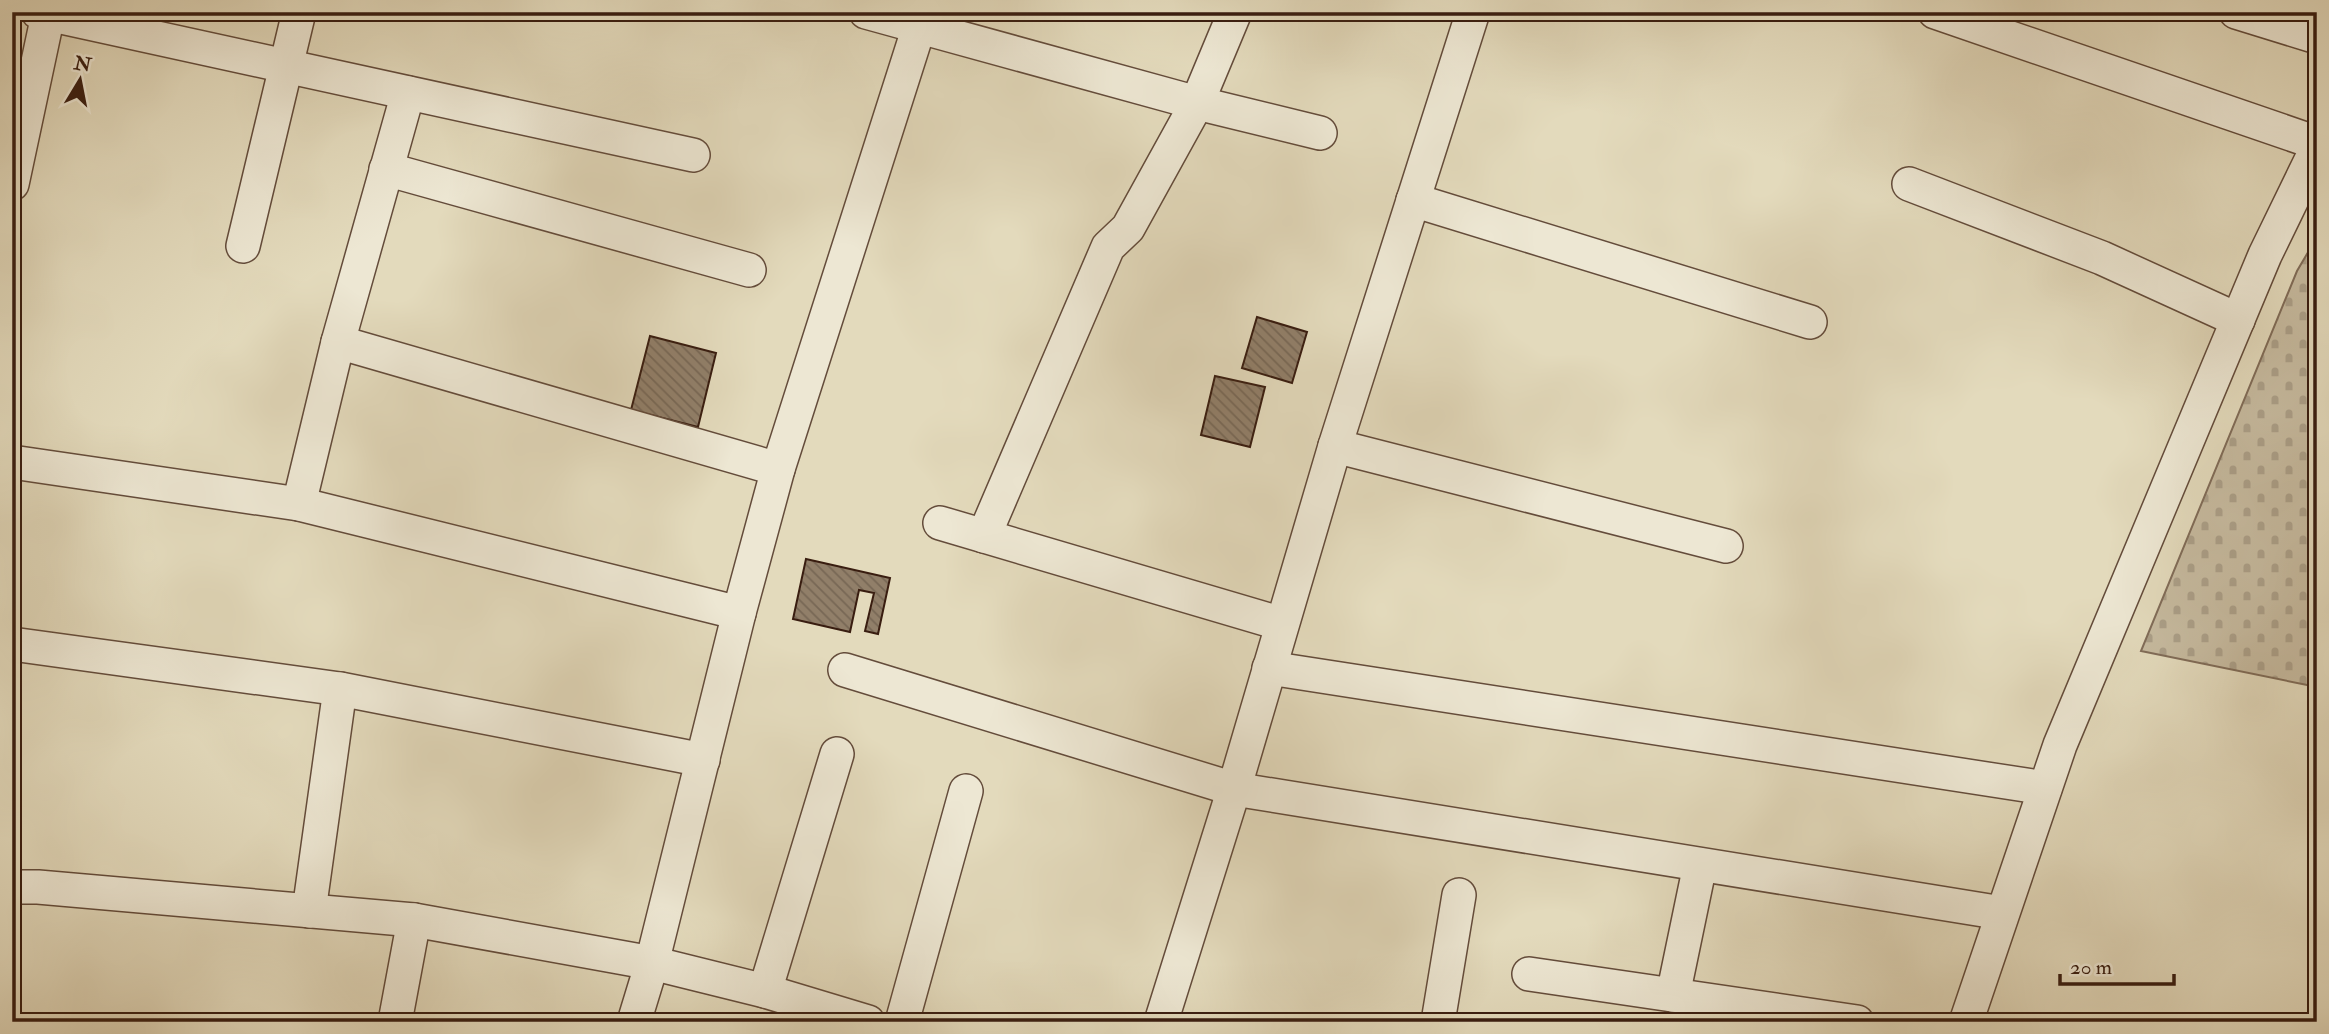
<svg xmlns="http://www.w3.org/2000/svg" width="2329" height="1034" viewBox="0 0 2329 1034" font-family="'IM FELL Double Pica',serif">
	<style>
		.cemetery { fill: url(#cemetery-stones); stroke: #806c58; stroke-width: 2 }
		.building { fill: url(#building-back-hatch); stroke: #391d10; stroke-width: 2 }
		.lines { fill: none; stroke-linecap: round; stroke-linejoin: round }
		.minor-casing { stroke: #644c3b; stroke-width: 36 }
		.minor { stroke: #ede7d3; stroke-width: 33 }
	</style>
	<defs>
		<pattern id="cemetery-stones" width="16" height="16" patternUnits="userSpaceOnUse" patternTransform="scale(1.75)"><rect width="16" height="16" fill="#c6ba9f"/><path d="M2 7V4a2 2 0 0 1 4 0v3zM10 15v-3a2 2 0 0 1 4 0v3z" fill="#ab9f88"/></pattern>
		<pattern id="building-back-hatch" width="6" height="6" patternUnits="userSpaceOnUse" patternTransform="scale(1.75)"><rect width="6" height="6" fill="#917f69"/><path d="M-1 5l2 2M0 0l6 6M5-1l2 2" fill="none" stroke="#776755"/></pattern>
	</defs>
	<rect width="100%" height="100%" fill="#e3dabc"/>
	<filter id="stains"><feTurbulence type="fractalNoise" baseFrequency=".00286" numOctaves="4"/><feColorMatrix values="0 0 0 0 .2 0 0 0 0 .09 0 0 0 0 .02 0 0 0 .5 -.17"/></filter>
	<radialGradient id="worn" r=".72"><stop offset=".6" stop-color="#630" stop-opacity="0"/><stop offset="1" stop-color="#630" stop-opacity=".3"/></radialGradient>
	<polygon class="cemetery" points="2317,237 2317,687 2141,651 2297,271"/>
	<g class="building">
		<polygon points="1257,317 1307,332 1292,383 1242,368"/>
		<polygon points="650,336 716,353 698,427 631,410"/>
		<polygon points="1215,376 1265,387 1250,447 1201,435"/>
		<polygon points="806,559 890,578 878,634 865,631 874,593 859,590 850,632 793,619"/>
	</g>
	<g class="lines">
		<defs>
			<g id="minor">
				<polyline points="38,12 693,155"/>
				<polyline points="866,12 1197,103 1320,133"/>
				<polyline points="1935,12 2317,143"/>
				<polyline points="2236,12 2317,37"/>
				<polyline points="386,169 749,270"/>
				<polyline points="12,184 48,15"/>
				<polyline points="1909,184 2102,258 2238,320"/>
				<polyline points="1413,200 1810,322"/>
				<polyline points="243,246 299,12"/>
				<polyline points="338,342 778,469"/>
				<polyline points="1335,446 1726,546"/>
				<polyline points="12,462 299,504 739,613"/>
				<polyline points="299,504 338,342 408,93"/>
				<polyline points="940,523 1282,624"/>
				<polyline points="984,536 1108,247 1128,228 1197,103 1235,12"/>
				<polyline points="12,644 340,689 703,760"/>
				<polyline points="1269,668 2045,788"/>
				<polyline points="845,670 1234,789 2002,913"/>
				<polyline points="12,887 38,887 414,920 652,963 765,991 868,1022"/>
				<polyline points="309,911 340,689"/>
				<polyline points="1529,974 1857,1022"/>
				<polyline points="765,991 837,754"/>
				<polyline points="1673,995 1700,865"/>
				<polyline points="395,1022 414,920"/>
				<polyline points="634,1022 652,963 739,613 778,469 919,27"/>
				<polyline points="902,1022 966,791"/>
				<polyline points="1161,1022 1234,789 1335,446 1473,12"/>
				<polyline points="1438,1022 1459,895"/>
				<polyline points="1966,1022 2060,745 2265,255 2317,148"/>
			</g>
		</defs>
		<use href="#minor" class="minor-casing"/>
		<use href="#minor" class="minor"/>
	</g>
	<rect width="2329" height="1034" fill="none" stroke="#e3dabc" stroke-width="42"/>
	<rect x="14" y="14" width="2301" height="1006" fill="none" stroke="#391d10" stroke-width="3.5"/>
	<rect x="21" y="21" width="2287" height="992" fill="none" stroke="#391d10" stroke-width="2"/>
	<g transform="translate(80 80) rotate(10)" stroke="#ede7d3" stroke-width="5" paint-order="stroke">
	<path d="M0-5L12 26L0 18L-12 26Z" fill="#391d10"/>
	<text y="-10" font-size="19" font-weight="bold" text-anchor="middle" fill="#391d10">N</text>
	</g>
	<path d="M2060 974v10h114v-10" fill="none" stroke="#391d10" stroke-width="3.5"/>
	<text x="2070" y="974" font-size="21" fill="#391d10" stroke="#ede7d3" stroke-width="5" paint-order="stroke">20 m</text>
	<rect width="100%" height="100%" filter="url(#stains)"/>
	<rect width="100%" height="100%" fill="url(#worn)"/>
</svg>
